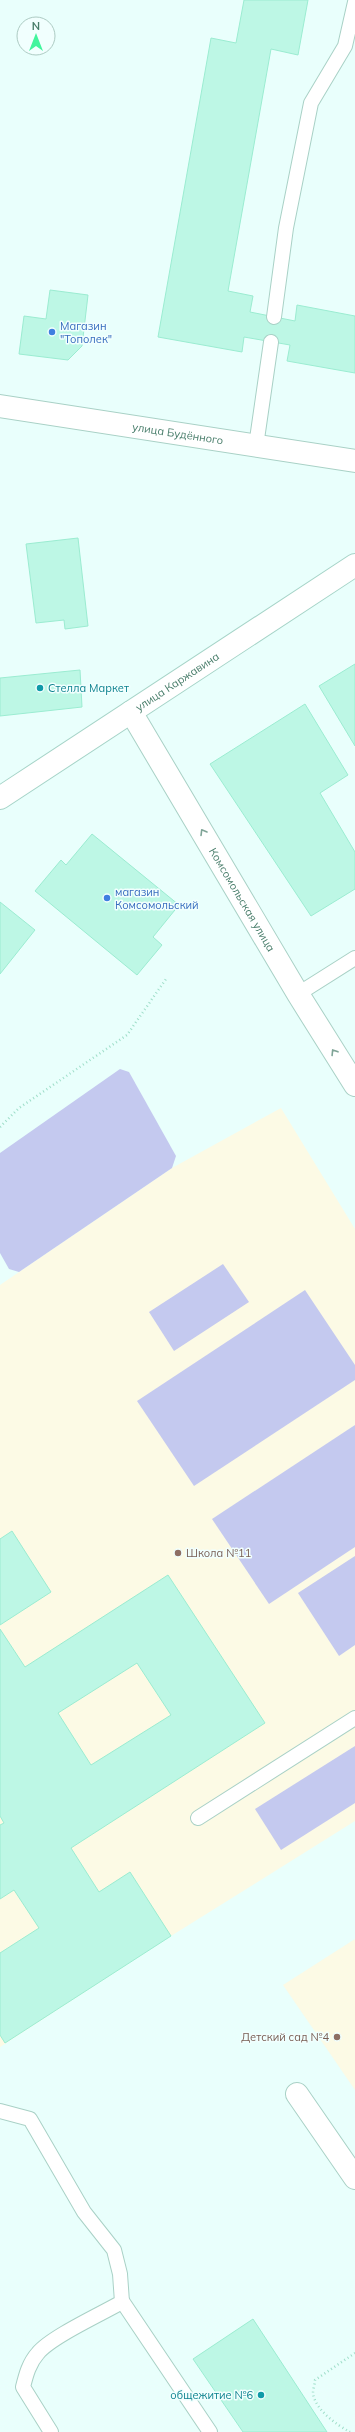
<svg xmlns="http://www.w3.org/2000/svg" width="355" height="2432" viewBox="0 0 355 2432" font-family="Mulish,sans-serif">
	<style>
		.education { fill: #fcfae5 }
		.green { fill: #c4c9ef }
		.building { fill: #bdf7e5; stroke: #9becd1; fill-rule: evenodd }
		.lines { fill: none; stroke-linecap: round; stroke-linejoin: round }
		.lane-casing { stroke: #a9d1c6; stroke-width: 16 }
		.street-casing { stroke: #a9d1c6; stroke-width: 24 }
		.secondary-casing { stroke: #a6d4c8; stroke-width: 24 }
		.path { stroke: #9fdec9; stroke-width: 2.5; stroke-dasharray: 1 3; stroke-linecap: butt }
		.lane { stroke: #fff; stroke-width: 14 }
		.street { stroke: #fff; stroke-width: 22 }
		.secondary { stroke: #fff; stroke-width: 22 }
		.oneway { stroke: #7fa497 }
		.shop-dot { fill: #3f7fe0; stroke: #f1fffe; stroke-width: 1.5 }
		.culture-dot { fill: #0f9aa8; stroke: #f1fffe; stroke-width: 1.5 }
		.education-dot { fill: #8d6e63; stroke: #f1fffe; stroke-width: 1.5 }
		.labels { text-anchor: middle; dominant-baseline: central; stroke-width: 3; stroke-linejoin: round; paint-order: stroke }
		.shop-label { font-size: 11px; fill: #366cbe; stroke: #f1fffe; text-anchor: start }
		.street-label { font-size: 11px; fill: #487d6a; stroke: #f1fffe }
		.culture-label { font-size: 11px; fill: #0d838f; stroke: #f1fffe; text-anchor: start }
		.education-label { font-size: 11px; fill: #785e54; stroke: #f1fffe; text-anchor: start }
	</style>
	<rect width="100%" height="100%" fill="#e9fffc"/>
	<g class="education">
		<polygon points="281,1108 355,1229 355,1821 171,1936 0,2047 0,1285 172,1168"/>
		<polygon points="355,1939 355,2090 283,1985"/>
	</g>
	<g class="green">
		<polygon points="120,1069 129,1072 176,1156 172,1168 19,1272 9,1269 0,1253 0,1153"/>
		<polygon points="223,1264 249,1302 174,1351 149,1312"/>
		<polygon points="305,1290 355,1365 355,1380 194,1486 137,1401"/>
		<polygon points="355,1425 355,1547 269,1604 212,1519"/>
		<polygon points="355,1556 355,1645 339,1656 298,1593"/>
		<polygon points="355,1746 355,1803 281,1850 255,1809"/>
	</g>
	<g class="building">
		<polygon points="244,0 308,0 298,55 271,49 228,291 253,296 250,312 295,321 297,305 355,316 355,373 287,361 290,345 244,337 242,352 158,337 211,38 236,43"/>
		<polygon points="50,290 88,295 82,346 68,360 19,354 24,316 46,319"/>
		<polygon points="78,538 88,626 65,629 64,620 36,623 26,544"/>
		<polygon points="355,664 355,746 319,686"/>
		<polygon points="80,670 82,707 0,716 0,678"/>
		<polygon points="305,704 348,775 320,793 355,852 355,889 311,916 210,764"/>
		<polygon points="92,834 179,905 153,937 162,945 137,975 35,891 61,860 66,865"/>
		<polygon points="0,902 35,930 0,974"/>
		<polygon points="12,1531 51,1592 0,1625 0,1539"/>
		<path d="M 168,1575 L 265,1723 L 71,1848 L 99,1892 L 130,1872 L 171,1936 L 5,2043 L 0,2035 L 0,1953 L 39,1928 L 14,1890 L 0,1899 L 0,1825 L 4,1823 L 0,1816 L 0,1629 L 25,1667 ZM 137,1663 L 171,1715 L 91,1765 L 58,1713 Z"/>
		<polygon points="253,2319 327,2432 243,2432 193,2359"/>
	</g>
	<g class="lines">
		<defs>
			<g id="lane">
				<polyline points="274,317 286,228 311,103 345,46 355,2"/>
				<polyline points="256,446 271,342"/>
				<polyline points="298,994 355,958"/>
				<polyline points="198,1818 355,1718"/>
				<path d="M 0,2111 L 30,2119 L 84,2212 L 114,2250 L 120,2274 L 122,2302 C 101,2314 51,2337 38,2353 C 29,2363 26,2375 23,2387 L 51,2432"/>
				<polyline points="122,2301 210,2432"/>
			</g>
			<g id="street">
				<path id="s1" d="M 0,406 L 355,461"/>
				<path id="s2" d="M 131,712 L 298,994 L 355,1085"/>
				<polyline points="297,2094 355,2178"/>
			</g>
			<g id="secondary">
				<path id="s3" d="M 0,798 L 355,565"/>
			</g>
		</defs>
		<use href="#lane" class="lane-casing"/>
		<use href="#street" class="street-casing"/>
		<use href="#secondary" class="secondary-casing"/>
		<g class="path">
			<polyline points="0,1127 19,1108 127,1035 166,979"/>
			<path d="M 350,2432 C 337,2425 315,2410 313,2393 C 313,2389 315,2384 315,2380 L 355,2353"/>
		</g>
		<use href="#lane" class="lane"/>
		<use href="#street" class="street"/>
		<use href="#secondary" class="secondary"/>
	</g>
	<defs><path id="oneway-chevron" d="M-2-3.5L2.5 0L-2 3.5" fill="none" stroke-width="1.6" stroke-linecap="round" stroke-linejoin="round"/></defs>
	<g class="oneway">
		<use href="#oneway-chevron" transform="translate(203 832) rotate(-121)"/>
		<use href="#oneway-chevron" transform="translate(334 1052) rotate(-122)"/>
	</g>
	<g class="shop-dot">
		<circle cx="52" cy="332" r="4"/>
		<circle cx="107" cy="898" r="4"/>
	</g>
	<g class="culture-dot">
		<circle cx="40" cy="688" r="4"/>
		<circle cx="261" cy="2395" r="4"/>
	</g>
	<g class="education-dot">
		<circle cx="178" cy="1553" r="4"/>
		<circle cx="337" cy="2037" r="4"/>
	</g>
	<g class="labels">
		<g class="shop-label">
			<text x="60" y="326">Магазин<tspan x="60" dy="13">"Тополек"</tspan></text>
			<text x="115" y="892">магазин<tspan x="115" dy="13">Комсомольский</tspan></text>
		</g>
		<g class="street-label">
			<text stroke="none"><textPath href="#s1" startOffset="180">улица Будённого</textPath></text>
			<text stroke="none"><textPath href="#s3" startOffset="212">улица Каржавина</textPath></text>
			<text stroke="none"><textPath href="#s2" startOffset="218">Комсомольская улица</textPath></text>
		</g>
		<g class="culture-label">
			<text x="48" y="688">Стелла Маркет</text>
			<text x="253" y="2395" text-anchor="end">общежитие №6</text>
		</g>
		<g class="education-label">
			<text x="186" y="1553">Школа №11</text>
			<text x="329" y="2037" text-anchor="end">Детский сад №4</text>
		</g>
	</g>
	<g transform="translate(36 36)"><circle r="19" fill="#f1fffe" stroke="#adcbc3"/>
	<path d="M0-3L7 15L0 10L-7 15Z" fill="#41f59d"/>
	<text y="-6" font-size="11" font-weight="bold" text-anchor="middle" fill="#487d6a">N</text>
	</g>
</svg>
